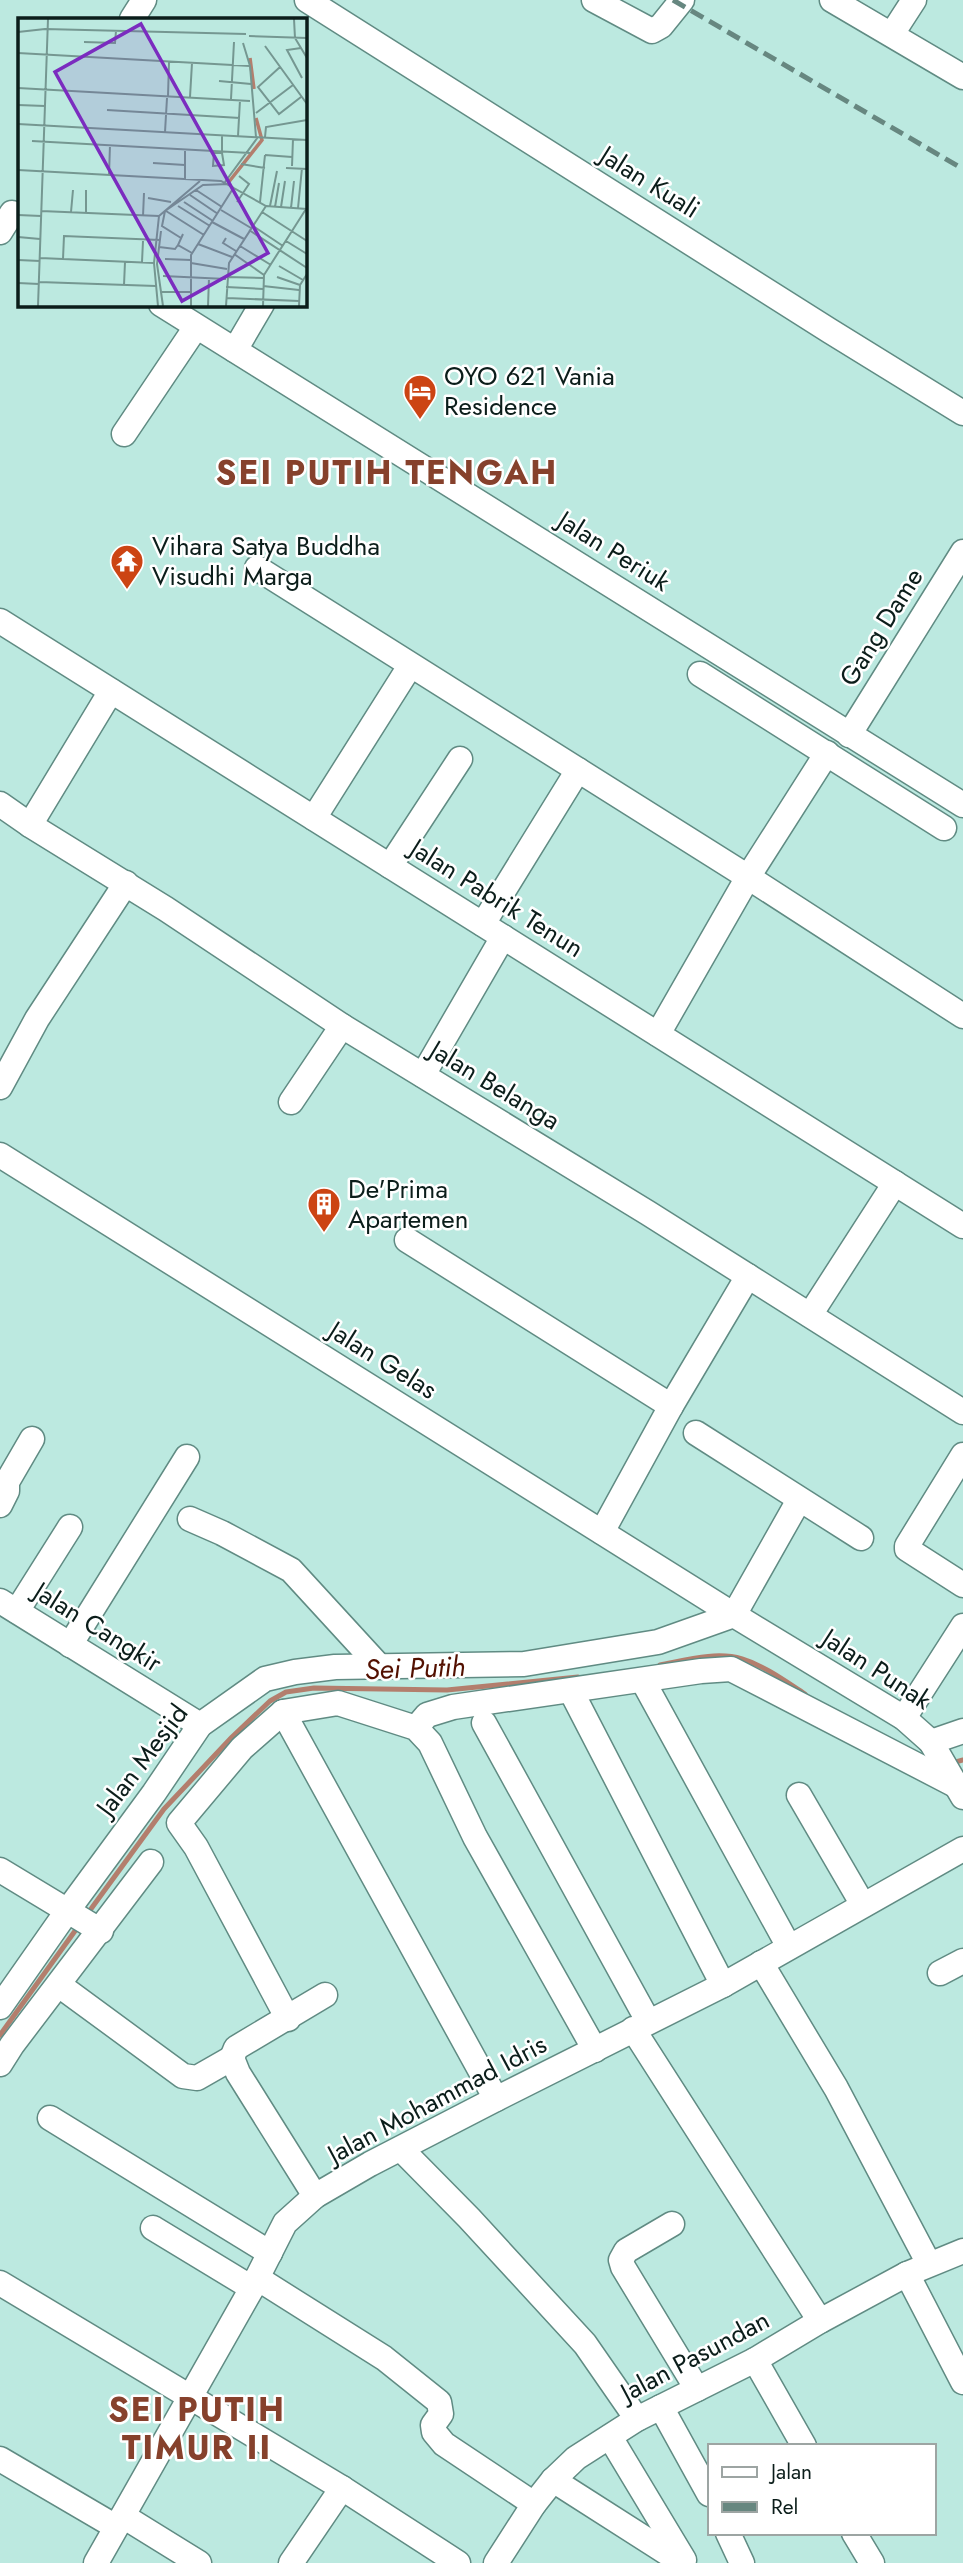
<svg xmlns="http://www.w3.org/2000/svg" width="963" height="2563" viewBox="0 0 963 2563" font-family="Jost,sans-serif">
	<style>
		.lines { fill: none; stroke-linecap: round; stroke-linejoin: round }
		.stream { stroke: #b37e6d; stroke-width: 5 }
		.minor-casing { stroke: #608b83; stroke-width: 27 }
		.minor { stroke: #fff; stroke-width: 24 }
		.rail { stroke: #678780; stroke-width: 5; stroke-dasharray: 14 7; stroke-linecap: butt }
		.labels { text-anchor: middle; dominant-baseline: central; stroke-width: 5; stroke-linejoin: round; paint-order: stroke }
		.street-label { font-size: 26px; fill: #0b1d1a; stroke: #fff }
		.poi-label { font-size: 26px; fill: #0b1d1a; stroke: #fff; text-anchor: start }
		.water-label { font-size: 28px; font-style: italic; fill: #531000; stroke: #fff }
		.district-label { font-size: 33px; font-weight: bold; letter-spacing: 2px; fill: #86412c; stroke: #fff }
		.inset-river { fill: none; stroke: #b37e6d; stroke-width: 3.5 }
		.inset-road { fill: none; stroke: #759791; stroke-width: 2 }
		.view { fill: #7b2cbf; fill-opacity: 0.15; stroke: #7b2cbf; stroke-width: 3.5 }
		.inset-edge { fill: none; stroke: #0b1d1a; stroke-width: 3.5 }
	</style>
	<rect width="100%" height="100%" fill="#bce9e0"/>
	<g class="lines">
		<g class="stream">
			<path d="M 660,1665 C 686,1660 717,1651 742,1659 C 765,1666 785,1681 805,1694"/>
			<polyline points="952,1763 963,1760"/>
			<polyline points="88,1913 164,1809 232,1737 270,1701 286,1692 314,1688 447,1690 578,1677"/>
			<polyline points="0,2035 80,1924"/>
		</g>
		<defs>
			<g id="minor">
				<polyline points="307,0 830,331 963,413"/>
				<polyline points="594,0 652,31 661,26 682,0"/>
				<polyline points="832,0 963,77"/>
				<polyline points="132,19 144,0"/>
				<polyline points="892,34 914,0"/>
				<polyline points="0,232 12,213"/>
				<polyline points="161,304 963,805"/>
				<polyline points="235,350 262,304"/>
				<polyline points="124,434 196,327"/>
				<polyline points="257,568 748,877 963,1016"/>
				<polyline points="0,621 963,1226"/>
				<polyline points="700,674 944,828"/>
				<polyline points="849,735 963,552"/>
				<polyline points="0,804 30,825 166,909 342,1026 648,1213 963,1412"/>
				<polyline points="314,818 410,666"/>
				<polyline points="30,825 111,691"/>
				<polyline points="390,866 460,759"/>
				<polyline points="483,924 578,770"/>
				<polyline points="658,1034 748,877 827,753"/>
				<polyline points="423,1075 503,937"/>
				<polyline points="0,1087 37,1019 126,883"/>
				<polyline points="291,1102 342,1026"/>
				<polyline points="0,1155 734,1615 904,1718 931,1742 963,1797"/>
				<polyline points="407,1240 671,1406"/>
				<polyline points="810,1315 895,1183"/>
				<polyline points="696,1433 861,1538"/>
				<polyline points="963,1455 907,1546 907,1549 963,1585"/>
				<polyline points="0,1505 7,1491 7,1482 32,1439"/>
				<polyline points="190,1519 222,1533 291,1570 380,1667"/>
				<polyline points="602,1532 671,1406 748,1276"/>
				<polyline points="0,1601 200,1725"/>
				<polyline points="17,1611 70,1527"/>
				<polyline points="734,1615 799,1500"/>
				<polyline points="70,1645 187,1457"/>
				<polyline points="643,1681 789,1947"/>
				<polyline points="571,1691 723,1985"/>
				<polyline points="283,1712 496,2099"/>
				<polyline points="904,1718 963,1626"/>
				<polyline points="484,1723 648,2021"/>
				<polyline points="416,1728 427,1715 453,1707 701,1671 731,1669 957,1786"/>
				<polyline points="931,1742 963,1731"/>
				<polyline points="799,1795 863,1905"/>
				<polyline points="0,1870 101,1931"/>
				<polyline points="761,1963 836,2088 929,2264"/>
				<polyline points="940,1973 963,1961"/>
				<polyline points="59,1985 183,2076 197,2078 232,2058"/>
				<polyline points="0,2007 68,1910 154,1793 200,1725 265,1679 295,1672 335,1667 524,1664 658,1642 734,1615"/>
				<polyline points="288,2019 196,1847 179,1823 242,1748 283,1712 338,1703 416,1728 430,1743 475,1837 595,2050"/>
				<polyline points="633,2029 820,2321"/>
				<polyline points="0,2064 12,2045 151,1862"/>
				<polyline points="50,2118 270,2253"/>
				<polyline points="401,2149 469,2218 585,2344 637,2419"/>
				<polyline points="315,2196 238,2073 232,2058 236,2048 325,1995"/>
				<polyline points="672,2224 626,2251 621,2260 623,2267 697,2389"/>
				<polyline points="153,2228 252,2288"/>
				<polyline points="907,2274 963,2382"/>
				<polyline points="257,2278 384,2358 439,2402 441,2414 433,2425 434,2432 444,2444 534,2504"/>
				<polyline points="0,2283 342,2488 458,2563"/>
				<polyline points="755,2360 804,2446"/>
				<polyline points="661,2407 709,2494"/>
				<polyline points="610,2437 684,2560"/>
				<polyline points="0,2459 116,2527"/>
				<polyline points="553,2480 683,2563"/>
				<polyline points="123,2516 199,2563"/>
				<polyline points="728,2533 742,2563"/>
				<polyline points="854,2533 872,2563"/>
				<polyline points="96,2563 252,2288 285,2223 315,2196 370,2164 496,2099 723,1985 963,1849"/>
				<polyline points="291,2563 342,2488"/>
				<polyline points="496,2563 534,2504 553,2480 576,2458 637,2419 755,2360 820,2321 907,2274 963,2251"/>
			</g>
		</defs>
		<use href="#minor" class="minor-casing"/>
		<use href="#minor" class="minor"/>
		<polyline class="rail" points="673,0 963,169"/>
	</g>
	<defs>
		<symbol id="hotel-pin" viewBox="-11 -11 22 30"><path d="M0 17L-7.5 6A9.5 9.5 0 1 1 7.5 6Z" fill="#cc4413" stroke="#fff"/><path d="M-6-4.5h1.5V1H6V5H4.5V3h-9V5H-6ZM-4 0a1.8 1.8 0 1 1 3.6 0ZM.5 0V-2.5h3Q6-2.5 6 0Z" fill="#fff"/></symbol>
		<symbol id="temple-pin" viewBox="-11 -11 22 30"><path d="M0 17L-7.5 6A9.5 9.5 0 1 1 7.5 6Z" fill="#cc4413" stroke="#fff"/><path d="M0-6L5-2H3V0L6.5 2.5H4V6H1.5V3h-3V6H-4V2.5H-6.5L-3 0V-2H-5Z" fill="#fff"/></symbol>
		<symbol id="building-pin" viewBox="-11 -11 22 30"><path d="M0 17L-7.5 6A9.5 9.5 0 1 1 7.5 6Z" fill="#cc4413" stroke="#fff"/><path d="M-4-6H4V6H1V3H-1V6H-4ZM-2.5-4.3h1.7v1.8h-1.7ZM.8-4.3h1.7v1.8H.8ZM-2.5-1h1.7V.8h-1.7ZM.8-1h1.7V.8H.8Z" fill="#fff"/></symbol>
	</defs>
	<g fill-rule="evenodd">
		<use href="#hotel-pin" x="401" y="372" width="38" height="52"/>
		<use href="#temple-pin" x="108" y="542" width="38" height="52"/>
		<use href="#building-pin" x="305" y="1185" width="38" height="52"/>
	</g>
	<g class="labels">
		<g class="street-label">
			<text transform="translate(650 182) rotate(32)">Jalan Kuali</text>
			<text transform="translate(614 551) rotate(32)">Jalan Periuk</text>
			<text transform="translate(881 627) rotate(-58)">Gang Dame</text>
			<text transform="translate(497 898) rotate(32)">Jalan Pabrik Tenun</text>
			<text transform="translate(495 1085) rotate(31)">Jalan Belanga</text>
			<text transform="translate(383 1360) rotate(32)">Jalan Gelas</text>
			<text transform="translate(98 1627) rotate(32)">Jalan Cangkir</text>
			<text transform="translate(877 1669) rotate(33)">Jalan Punak</text>
			<text transform="translate(142 1760) rotate(-53)">Jalan Mesjid</text>
			<text transform="translate(437 2099) rotate(-28)">Jalan Mohammad Idris</text>
			<text transform="translate(695 2356) rotate(-28)">Jalan Pasundan</text>
		</g>
		<g class="poi-label">
			<text x="444" y="376">OYO 621 Vania<tspan x="444" dy="30">Residence</tspan></text>
			<text x="152" y="546">Vihara Satya Buddha<tspan x="152" dy="30">Visudhi Marga</tspan></text>
			<text x="348" y="1189">De'Prima<tspan x="348" dy="30">Apartemen</tspan></text>
		</g>
		<g class="water-label">
			<text transform="translate(415 1668) rotate(-2)">Sei Putih</text>
		</g>
		<g class="district-label">
			<text x="387" y="472">SEI PUTIH TENGAH</text>
			<text x="197" y="2409">SEI PUTIH<tspan x="197" dy="38">TIMUR II</tspan></text>
		</g>
	</g>
	<g transform="translate(18 18)">
		<rect width="289" height="289" fill="#bce9e0"/>
		<path class="inset-river" d="M 232,40 L 236,71M 210,165 L 244,122 L 238,100"/>
		<path class="inset-road" d="M 276,1 L 277,20 L 289,40M 0,14 L 27,11 L 228,16M 231,18 L 289,20M 66,24 L 97,25 L 98,13M 225,25 L 232,48 L 238,119M 247,28 L 289,86M 283,30 L 269,32 L 284,60M 0,35 L 232,48M 262,49 L 240,69 L 261,96 L 283,79M 201,63 L 233,66M 0,70 L 232,83M 150,78 L 151,44M 172,79 L 174,45M 213,81 L 216,24M 0,87 L 27,88M 89,92 L 222,100M 238,95 L 275,67M 0,106 L 289,122M 147,114 L 149,80M 220,118 L 222,82M 247,119 L 248,109 L 289,102M 14,123 L 232,135M 204,135 L 206,147 L 195,148 L 196,135 L 204,135 L 204,117M 247,137 L 274,139M 135,145 L 167,147M 223,146 L 247,150M 274,148 L 275,121M 268,150 L 289,151M 0,152 L 203,163 L 248,188 L 289,191M 91,157 L 92,127M 167,161 L 167,131M 207,164 L 240,119M 178,172 L 204,189M 172,177 L 200,196M 130,180 L 153,184M 166,184 L 195,203M 219,184 L 231,166 L 221,158M 242,184 L 247,137M 160,188 L 192,208M 252,188 L 259,153M 257,189 L 261,165M 263,189 L 267,163M 273,190 L 276,163M 280,190 L 284,150M 203,192 L 233,210M 23,193 L 141,198M 148,193 L 186,217M 53,194 L 55,172M 244,194 L 289,223M 68,195 L 68,172M 0,197 L 23,198M 125,198 L 126,175M 194,204 L 226,221M 235,208 L 265,228M 231,212 L 289,250M 143,213 L 139,246 L 145,288M 165,216 L 160,227 L 174,235M 0,219 L 22,221M 163,220 L 144,208 L 147,193 L 185,167 L 211,166M 208,220 L 205,225 L 218,233M 268,223 L 289,236M 180,226 L 214,239M 222,228 L 253,247M 141,229 L 157,231 L 160,227M 216,236 L 246,257M 22,240 L 136,245M 45,241 L 46,218 L 142,222M 147,241 L 173,242M 0,242 L 22,243M 124,244 L 125,223M 173,245 L 209,251M 261,248 L 285,262M 145,258 L 208,261M 209,259 L 246,260M 259,259 L 282,267M 21,264 L 138,268M 0,265 L 21,266M 106,267 L 107,244M 245,268 L 281,272M 208,269 L 245,271M 144,274 L 173,274M 209,280 L 281,283M 20,288 L 30,1M 140,288 L 136,245 L 141,198 L 182,163M 173,288 L 173,237 L 216,169M 190,288 L 191,260M 208,288 L 211,245 L 248,188M 245,288 L 246,257 L 288,191M 281,288 L 282,267 L 289,256"/>
		<path class="view" d="M 123,6 L 250,235 L 164,283 L 37,54 Z"/>
		<rect width="289" height="289" class="inset-edge"/>
	</g>
	<rect x="708" y="2444" width="228" height="91" fill="#ffffff" stroke="#9da5a3" stroke-width="2"/>
	<rect x="722" y="2467" width="35" height="10" fill="#ffffff" stroke="#9da5a3" stroke-width="2"/>
	<text x="771" y="2479" font-size="21" fill="#0b1d1a">Jalan</text>
	<rect x="722" y="2502" width="35" height="10" fill="#678780" stroke="#9da5a3" stroke-width="2"/>
	<text x="771" y="2514" font-size="21" fill="#0b1d1a">Rel</text>
</svg>
